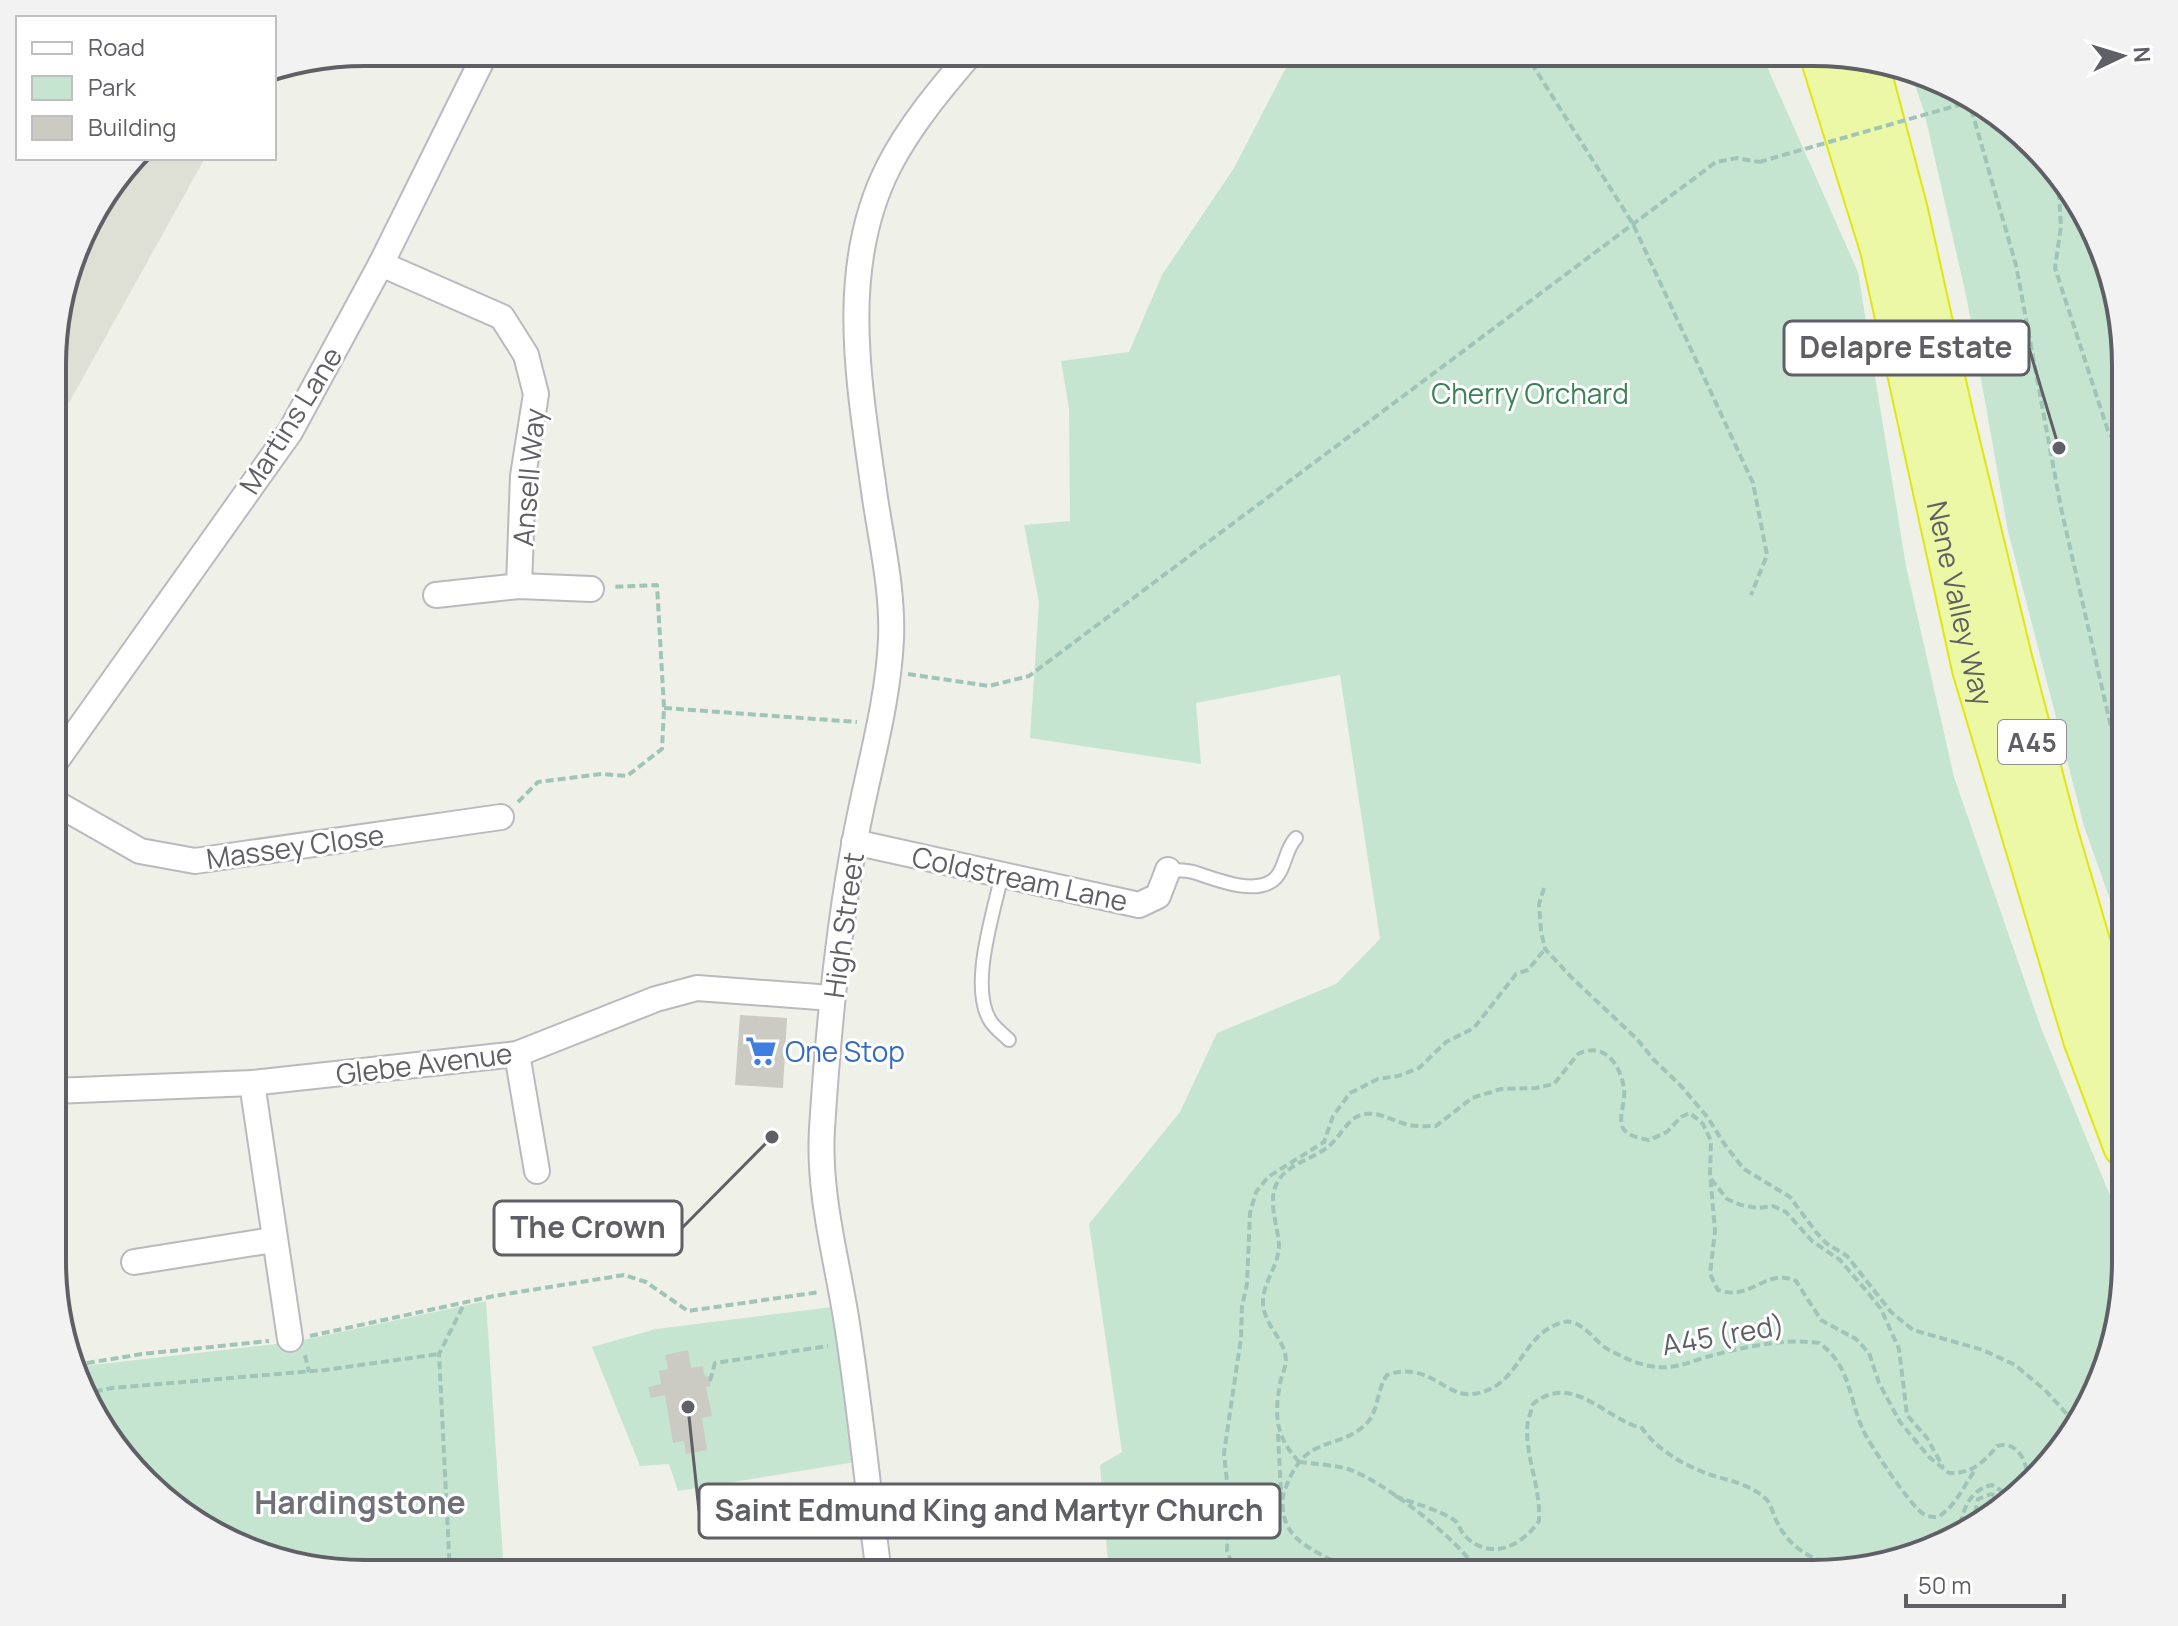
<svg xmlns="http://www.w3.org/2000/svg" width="2178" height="1626" viewBox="0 0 2178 1626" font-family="Manrope,sans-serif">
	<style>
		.education { fill: #dee0d6 }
		.green { fill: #c6e5d1 }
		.building { fill: #cbcbc4 }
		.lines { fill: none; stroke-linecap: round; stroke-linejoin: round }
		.service-casing { stroke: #bab9c0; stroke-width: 16 }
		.minor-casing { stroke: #bab9c0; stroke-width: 28 }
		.trunk-casing { stroke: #e0e710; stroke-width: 46 }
		.path { stroke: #a0c5b8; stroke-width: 4; stroke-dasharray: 8 4; stroke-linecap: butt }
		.service { stroke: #fff; stroke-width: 12 }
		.minor { stroke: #fff; stroke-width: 24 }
		.trunk { stroke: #ecf8a5; stroke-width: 42 }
		.path-bridge { stroke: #a0c5b8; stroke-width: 4; stroke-dasharray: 8 4; stroke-linecap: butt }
		.labels { text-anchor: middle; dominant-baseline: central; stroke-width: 6; stroke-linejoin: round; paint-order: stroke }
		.shield { fill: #fff; stroke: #8f8f94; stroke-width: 2 }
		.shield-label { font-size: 26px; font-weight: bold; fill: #5f5f66 }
		.park-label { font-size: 28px; fill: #3b8156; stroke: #fff }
		.street-label { font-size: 28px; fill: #5f5f66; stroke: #fff }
		.shop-label { font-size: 28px; fill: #366cbe; stroke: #fff; text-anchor: start }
		.quarter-label { font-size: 32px; font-weight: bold; fill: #707178; stroke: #fff }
		.rim { fill: none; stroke: #5f5f66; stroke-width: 4 }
		.leader { fill: none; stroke: #5f5f66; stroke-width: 3 }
		.callout-dot { fill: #5f5f66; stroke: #fff; stroke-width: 3 }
		.callout { fill: #fff; stroke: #5f5f66; stroke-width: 3 }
		.callout-label { font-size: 30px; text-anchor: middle; font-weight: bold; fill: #5f5f66 }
	</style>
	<rect width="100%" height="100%" fill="#eff0e7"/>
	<polygon class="education" points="135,158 205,158 55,428 55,324 94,209"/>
	<g class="green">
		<polygon points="1294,52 1761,53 1858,272 1906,566 1954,777 2041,1028 2125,1232 2125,1282 2102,1381 2049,1467 1951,1542 1813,1574 1109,1574 1100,1465 1122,1452 1089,1224 1180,1112 1217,1033 1336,984 1380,939 1340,675 1196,703 1201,764 1030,738 1039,602 1024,525 1070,521 1069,408 1061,361 1129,352 1162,275 1234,168"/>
		<polygon points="1910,71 1932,76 2019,129 2094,227 2126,364 2126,945 2084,826 2008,531 1967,300 1924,111"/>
		<polygon points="486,1301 504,1573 345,1573 246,1550 159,1497 84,1400 75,1367 294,1342"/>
		<polygon points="832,1307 855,1462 678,1491 669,1464 640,1466 592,1347 656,1329"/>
	</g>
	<g class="building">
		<polygon points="740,1015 787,1018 783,1088 735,1085"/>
		<polygon points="688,1350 691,1368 703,1366 705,1377 709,1376 711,1386 706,1387 712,1416 702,1418 707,1450 686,1454 684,1441 673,1443 665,1395 651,1398 648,1387 661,1384 659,1371 668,1369 665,1355"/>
	</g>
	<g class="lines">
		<defs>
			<g id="service">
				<path d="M 1168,870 C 1176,870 1185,870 1193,872 C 1213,878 1251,895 1272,881 C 1286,871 1284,850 1296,838"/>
				<path d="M 1002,874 C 994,912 968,988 991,1022 C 996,1029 1003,1034 1009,1040"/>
				<polyline points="872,1521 993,1506"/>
			</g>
			<g id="minor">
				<polyline points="381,264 502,317 526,355 536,394 523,476 519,586"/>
				<polyline points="436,595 519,586 591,589"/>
				<polyline points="54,764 290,432 381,264 486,52"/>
				<polyline points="54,802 140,851 195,861 501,817"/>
				<polyline points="854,842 1139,905 1158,896 1168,870"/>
				<polyline points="517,1054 537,1171"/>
				<polyline points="252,1083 290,1339"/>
				<polyline points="53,1091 252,1083 517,1054 656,999 697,988 832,998"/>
				<polyline points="134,1262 273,1240"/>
				<path d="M 879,1574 C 868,1490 860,1407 847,1324 C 837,1259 818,1195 822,1129 C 828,1033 837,935 855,840 C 867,773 888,707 891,639 C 893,592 882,544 875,498 C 860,388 836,270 889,166 C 910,125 942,87 972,52"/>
			</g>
			<g id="trunk">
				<path id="s1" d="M 1821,53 L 1882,249 L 1974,669 L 2085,1039 L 2125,1146"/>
				<polyline points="1866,60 1906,211 1952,418 2010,658 2056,833 2119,1047"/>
			</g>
		</defs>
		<use href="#service" class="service-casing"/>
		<use href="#minor" class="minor-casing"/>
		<use href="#trunk" class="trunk-casing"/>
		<g class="path">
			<polyline points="1525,53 1633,224 1753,483 1767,555 1751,595"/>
			<polyline points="1968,98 2016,265 2061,508 2126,793"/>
			<polyline points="2008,122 2023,142 2050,169"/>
			<polyline points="2058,180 2061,226 2055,268 2108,431 2126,460"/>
			<polyline points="908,674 989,686 1029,676 1716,162 1737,158 1759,162"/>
			<polyline points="664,708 857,722"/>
			<polyline points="518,802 538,782 602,774 627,776 662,749 664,708 657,585 612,587"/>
			<polyline points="1544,888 1539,904 1541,931 1545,949 1572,978 1637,1039 1653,1059 1682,1087 1708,1118 1725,1145 1744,1169 1790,1197 1816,1232 1826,1243 1847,1256 1891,1312 1913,1330 1983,1350 2015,1365 2045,1390 2076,1424"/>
			<polyline points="1711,1179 1727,1199 1741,1205 1757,1208 1773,1206 1786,1212 1812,1241 1840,1260 1869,1294 1881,1309 1899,1349 1907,1415 1927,1438 1943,1467"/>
			<polyline points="310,1336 494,1296 624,1275 646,1282 688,1311 820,1292"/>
			<polyline points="305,1355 309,1372"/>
			<polyline points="75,1365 142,1354 269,1341"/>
			<polyline points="710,1381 715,1363 828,1346"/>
			<polyline points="83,1394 112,1388 325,1370 439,1354"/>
			<polyline points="1278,1434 1281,1493"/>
			<path d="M 1299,1462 C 1276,1437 1274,1417 1280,1384 C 1281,1376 1286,1368 1286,1360 C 1285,1339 1264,1325 1263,1304 C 1262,1283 1279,1266 1279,1245 C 1278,1226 1268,1204 1276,1185 C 1285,1164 1312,1160 1329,1146 C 1341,1136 1348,1117 1364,1114 C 1380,1112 1391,1120 1405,1124 C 1415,1127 1426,1126 1436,1126 L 1472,1098 L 1501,1089 L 1536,1088 L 1554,1084 L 1578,1054 C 1604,1041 1620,1064 1624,1088 C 1626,1100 1619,1114 1622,1126 C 1625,1136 1640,1138 1649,1140 L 1667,1132 L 1681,1117 L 1690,1113 L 1703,1124 L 1711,1141 L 1710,1173 L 1715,1231 L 1710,1274 L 1718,1290 C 1751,1302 1766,1267 1796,1281 L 1821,1320 L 1856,1339 L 1869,1353 L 1879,1383 L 1900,1422 L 1929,1457 L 1949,1473 C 1972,1474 1984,1462 1997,1446 C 2019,1440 2027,1463 2029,1482"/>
			<path d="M 1299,1462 C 1310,1463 1339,1466 1348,1469 C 1382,1480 1463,1542 1479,1574"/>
			<path d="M 1395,1496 C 1412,1503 1440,1510 1454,1520 C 1460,1524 1460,1532 1465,1536 C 1490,1561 1521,1547 1539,1521 C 1541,1490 1527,1461 1527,1430 C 1527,1421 1531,1412 1533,1404 C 1572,1371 1606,1420 1642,1428 C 1657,1450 1685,1466 1711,1475 C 1731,1481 1752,1485 1767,1500 C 1772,1506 1773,1515 1777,1522 C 1791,1550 1811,1558 1839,1568"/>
			<polyline points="1973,1525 1978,1499 1991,1494 2006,1500"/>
			<path d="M 1958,1536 C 1962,1514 1967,1490 1992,1485 L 2010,1496"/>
			<polyline points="450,1573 439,1354 465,1302"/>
			<polyline points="1236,1574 1227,1551 1229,1502 1224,1453 1241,1338 1242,1306 1247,1284 1250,1213 1256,1192 1268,1177 1324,1142 1333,1116 1350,1093 1378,1079 1398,1076 1419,1068 1446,1042 1474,1028 1516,974 1528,970 1545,949"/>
			<path d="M 1352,1574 C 1327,1552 1287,1548 1283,1510 C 1282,1501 1282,1496 1286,1487 C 1291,1474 1298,1460 1310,1452 C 1327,1441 1350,1440 1365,1425 C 1379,1412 1376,1391 1387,1375 C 1428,1360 1446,1398 1473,1394 C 1520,1388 1519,1337 1560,1323 C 1581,1315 1595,1344 1611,1351 C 1624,1358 1642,1366 1657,1367 C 1676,1369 1692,1361 1710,1356 C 1745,1347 1783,1338 1819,1343 C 1850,1364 1849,1399 1863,1430 C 1870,1445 1908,1502 1921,1512 C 1926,1517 1931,1517 1938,1517 C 1957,1505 1963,1486 1976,1469"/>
		</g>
		<use href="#service" class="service"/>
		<use href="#minor" class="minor"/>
		<use href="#trunk" class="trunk"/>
		<polyline class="path-bridge" points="1759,162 1969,102"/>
	</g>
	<defs>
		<symbol id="supermarket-bare" viewBox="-9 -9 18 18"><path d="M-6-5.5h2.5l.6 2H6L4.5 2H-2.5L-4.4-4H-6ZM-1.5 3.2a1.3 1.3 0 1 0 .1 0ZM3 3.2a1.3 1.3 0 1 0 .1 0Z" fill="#3f7fe0" stroke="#fff" stroke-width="2.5" paint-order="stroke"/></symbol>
	</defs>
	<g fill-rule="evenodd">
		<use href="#supermarket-bare" x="739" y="1029" width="44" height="44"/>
	</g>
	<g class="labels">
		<rect class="shield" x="1998" y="720" width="68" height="44" rx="6"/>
		<g class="shield-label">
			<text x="2032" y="742">A45</text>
		</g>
		<g class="park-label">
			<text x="1530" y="393">Cherry Orchard</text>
		</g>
		<g class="street-label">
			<text transform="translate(290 420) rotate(-58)">Martins Lane</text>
			<text transform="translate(528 477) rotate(-85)">Ansell Way</text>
			<text stroke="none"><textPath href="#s1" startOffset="568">Nene Valley Way</textPath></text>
			<text transform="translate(295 846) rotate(-8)">Massey Close</text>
			<text transform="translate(1020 878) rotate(12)">Coldstream Lane</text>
			<text transform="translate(843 925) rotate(-82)">High Street</text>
			<text transform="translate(424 1063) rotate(-7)">Glebe Avenue</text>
			<text transform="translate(1723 1334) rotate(-10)">A45 (red)</text>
		</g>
		<g class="shop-label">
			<text x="785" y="1051">One Stop</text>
		</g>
		<g class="quarter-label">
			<text x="360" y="1502">Hardingstone</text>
		</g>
	</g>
	<path d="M0 0H2178V1626H0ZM365 66H1813A299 299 0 0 1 2112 365V1261A299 299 0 0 1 1813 1560H365A299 299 0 0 1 66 1261V365A299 299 0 0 1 365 66Z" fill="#f2f2f3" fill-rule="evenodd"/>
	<path class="rim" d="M365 66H1813A299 299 0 0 1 2112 365V1261A299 299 0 0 1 1813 1560H365A299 299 0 0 1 66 1261V365A299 299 0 0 1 365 66Z"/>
	<path class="leader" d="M2059 448L2029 348M772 1137L682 1228M688 1407L699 1511"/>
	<g class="callout-dot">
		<circle cx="2059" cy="448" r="8"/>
		<circle cx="772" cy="1137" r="8"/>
		<circle cx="688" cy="1407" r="8"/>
	</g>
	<g class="callout">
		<rect x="1784" y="321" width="245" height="54" rx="8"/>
		<rect x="494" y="1201" width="188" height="54" rx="8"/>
		<rect x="699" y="1484" width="581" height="54" rx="8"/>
	</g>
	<g class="callout-label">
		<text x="1906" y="358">Delapre Estate</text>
		<text x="588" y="1238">The Crown</text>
		<text x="989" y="1521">Saint Edmund King and Martyr Church</text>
	</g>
	<rect x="16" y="16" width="260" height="144" fill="#ffffff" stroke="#bfbfc2" stroke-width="2"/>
	<rect x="32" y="42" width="40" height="12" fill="#ffffff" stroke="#bfbfc2" stroke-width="2"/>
	<text x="88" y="56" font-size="24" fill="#5f5f66">Road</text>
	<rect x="32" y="76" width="40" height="24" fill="#c6e5d1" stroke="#bfbfc2" stroke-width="2"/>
	<text x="88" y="96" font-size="24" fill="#5f5f66">Park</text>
	<rect x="32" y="116" width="40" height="24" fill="#cbcbc4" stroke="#bfbfc2" stroke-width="2"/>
	<text x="88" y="136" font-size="24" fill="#5f5f66">Building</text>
	<g transform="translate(2122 56) rotate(86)" stroke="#ffffff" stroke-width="6" paint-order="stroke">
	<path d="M0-6L14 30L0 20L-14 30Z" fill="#5f5f66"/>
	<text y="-12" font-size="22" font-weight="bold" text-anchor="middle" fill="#5f5f66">N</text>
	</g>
	<path d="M1906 1594v12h158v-12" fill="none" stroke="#5f5f66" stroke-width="4"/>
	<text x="1918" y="1594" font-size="24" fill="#5f5f66" stroke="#ffffff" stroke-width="6" paint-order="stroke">50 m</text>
</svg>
